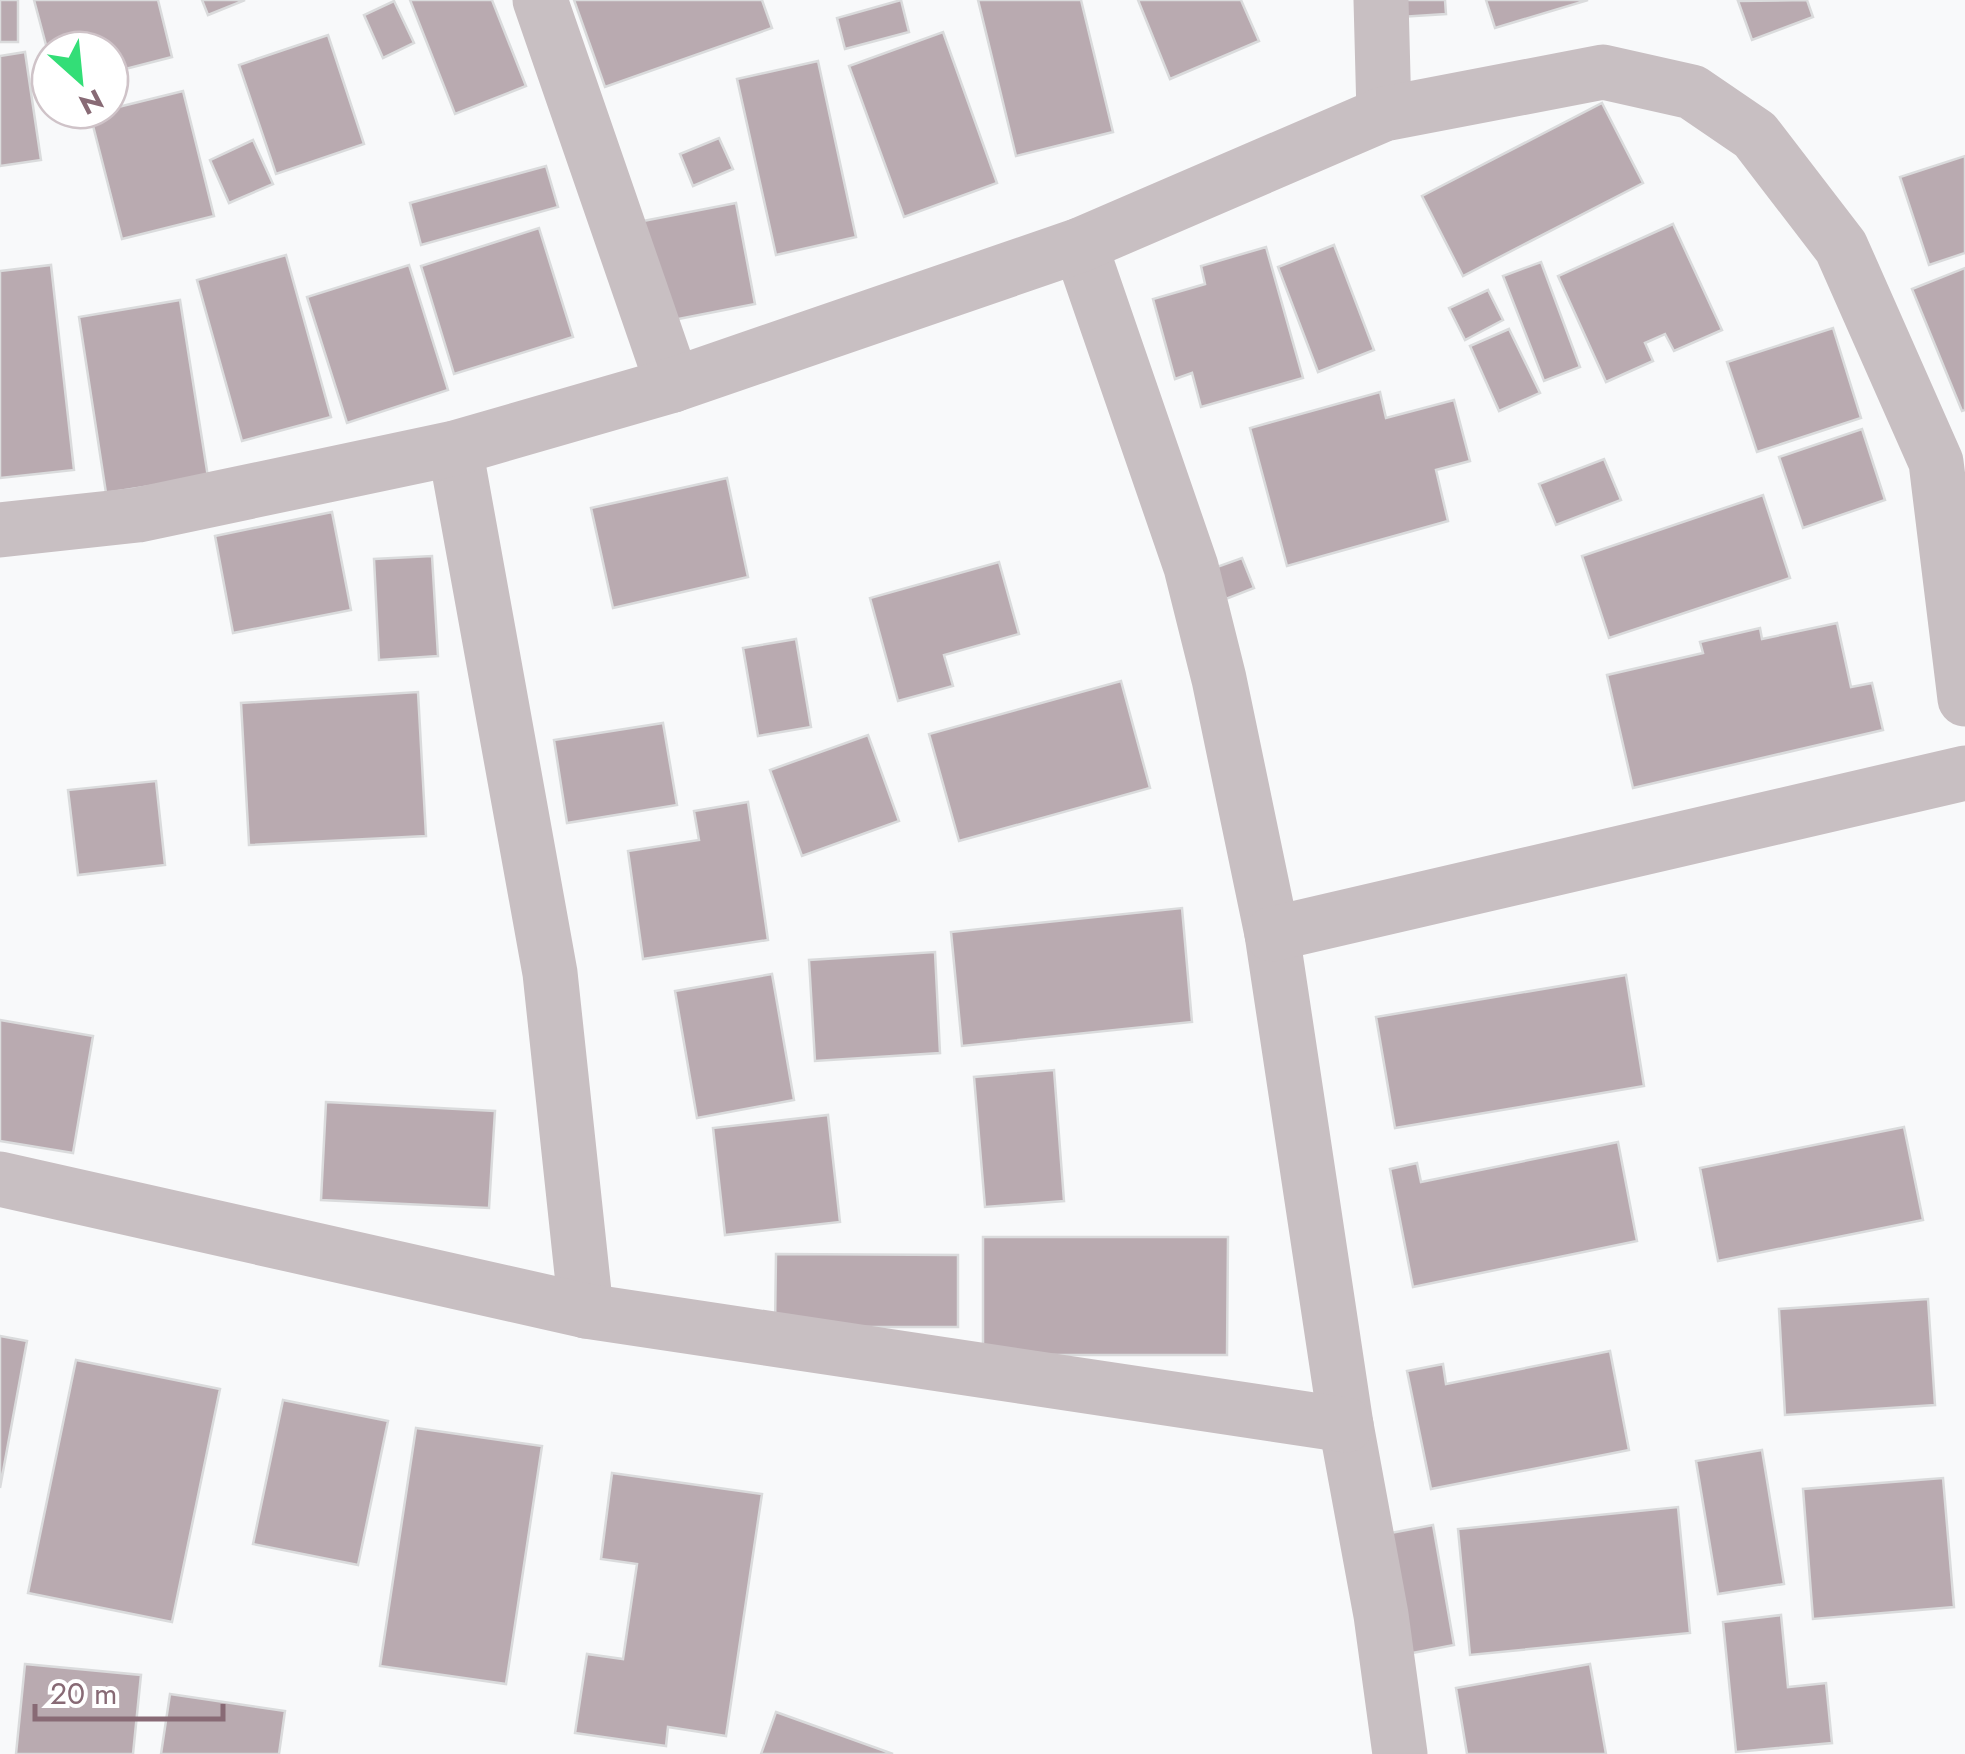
<svg xmlns="http://www.w3.org/2000/svg" width="1965" height="1754" viewBox="0 0 1965 1754" font-family="Jost,sans-serif">
	<style>
		.building { fill: #b9aab0; stroke: #dadbdc; stroke-width: 2.5 }
		.lines { fill: none; stroke-linecap: round; stroke-linejoin: round }
		.minor { stroke: #c8bfc2; stroke-width: 55 }
	</style>
	<rect width="100%" height="100%" fill="#f8f9fa"/>
	<g class="building">
		<rect x="0" y="0" width="18" height="42"/>
		<polygon points="34,0 158,0 172,57 110,73 110,50 50,50 50,60"/>
		<polygon points="202,0 245,0 208,15"/>
		<polygon points="410,0 492,0 526,86 455,114"/>
		<polygon points="574,0 762,0 772,28 605,87"/>
		<polygon points="901,0 909,32 845,49 837,18"/>
		<polygon points="978,0 1081,0 1113,132 1016,156"/>
		<polygon points="1138,0 1241,0 1259,41 1170,79"/>
		<polygon points="1399,0 1445,0 1446,14 1400,17"/>
		<polygon points="1486,0 1588,0 1495,28"/>
		<polygon points="1807,0 1813,17 1752,40 1738,1"/>
		<polygon points="394,1 414,43 383,58 364,15"/>
		<polygon points="943,32 997,183 904,217 849,66"/>
		<polygon points="328,35 364,144 276,174 239,65"/>
		<polygon points="25,52 41,160 0,166 0,56"/>
		<polygon points="818,61 856,237 776,255 737,79"/>
		<polygon points="183,91 214,216 122,239 90,114"/>
		<polygon points="1602,103 1643,183 1463,276 1422,196"/>
		<polygon points="719,138 733,169 693,186 680,154"/>
		<polygon points="253,140 273,184 229,203 210,160"/>
		<polygon points="1965,156 1965,253 1929,265 1900,177"/>
		<polygon points="546,166 558,207 421,245 410,203"/>
		<polygon points="736,203 755,304 658,323 638,222"/>
		<polygon points="1673,224 1722,330 1674,351 1665,334 1645,343 1653,361 1606,382 1558,276"/>
		<polygon points="539,228 573,337 454,374 421,266"/>
		<polygon points="1334,245 1374,350 1318,372 1278,267"/>
		<polygon points="1266,247 1303,378 1201,407 1192,373 1175,379 1153,299 1205,284 1201,266"/>
		<polygon points="286,255 331,417 242,441 197,280"/>
		<polygon points="1541,262 1580,367 1544,381 1503,276"/>
		<polygon points="51,265 74,470 0,478 0,271"/>
		<polygon points="409,265 448,390 347,423 307,297"/>
		<polygon points="1965,268 1965,410 1962,411 1912,289"/>
		<polygon points="1488,290 1503,320 1465,340 1449,308"/>
		<polygon points="180,300 208,477 106,493 79,317"/>
		<polygon points="1833,328 1861,418 1757,452 1727,362"/>
		<polygon points="1509,329 1540,393 1499,411 1470,346"/>
		<polygon points="1380,392 1386,418 1454,400 1470,461 1436,470 1448,521 1287,566 1250,428"/>
		<polygon points="1862,429 1885,500 1803,528 1779,457"/>
		<polygon points="1604,459 1621,500 1556,525 1539,484"/>
		<polygon points="727,478 748,577 613,608 591,508"/>
		<polygon points="1763,495 1790,578 1609,638 1582,556"/>
		<polygon points="332,512 351,610 233,633 215,536"/>
		<polygon points="432,556 438,656 379,660 374,559"/>
		<polygon points="1242,558 1254,588 1226,599 1214,568"/>
		<polygon points="999,562 1019,634 944,655 953,686 898,701 870,598"/>
		<polygon points="1837,623 1851,687 1872,683 1883,730 1633,788 1607,675 1703,653 1700,642 1760,628 1762,639"/>
		<polygon points="796,639 811,727 758,736 743,648"/>
		<polygon points="1121,681 1150,788 959,841 929,734"/>
		<polygon points="418,692 426,836 249,845 241,703"/>
		<polygon points="663,723 677,805 567,823 554,740"/>
		<polygon points="868,735 899,821 802,856 770,770"/>
		<polygon points="156,781 165,865 78,875 68,790"/>
		<polygon points="748,802 768,940 643,959 628,851 699,840 694,811"/>
		<polygon points="1182,908 1192,1022 962,1046 951,932"/>
		<polygon points="935,952 940,1053 815,1061 809,960"/>
		<polygon points="772,974 794,1100 697,1118 675,991"/>
		<polygon points="1626,975 1644,1086 1395,1128 1376,1017"/>
		<polygon points="0,1020 93,1036 73,1153 0,1141"/>
		<polygon points="1054,1070 1064,1201 985,1207 974,1077"/>
		<polygon points="326,1102 495,1111 489,1208 321,1200"/>
		<polygon points="828,1115 840,1222 725,1235 713,1128"/>
		<polygon points="1904,1127 1923,1220 1718,1261 1700,1168"/>
		<polygon points="1618,1142 1637,1241 1413,1287 1390,1169 1417,1163 1421,1182"/>
		<polygon points="983,1237 1228,1237 1227,1355 983,1355"/>
		<polygon points="776,1254 958,1255 958,1327 775,1327"/>
		<polygon points="1928,1299 1935,1405 1785,1415 1779,1309"/>
		<polygon points="0,1336 27,1341 0,1488"/>
		<polygon points="1610,1351 1629,1450 1431,1489 1407,1371 1443,1364 1446,1384"/>
		<polygon points="76,1360 220,1389 172,1622 28,1593"/>
		<polygon points="283,1400 388,1421 358,1565 253,1544"/>
		<polygon points="416,1428 542,1446 506,1684 380,1666"/>
		<polygon points="1762,1450 1784,1584 1718,1594 1696,1461"/>
		<polygon points="612,1473 762,1494 726,1736 668,1727 666,1746 575,1733 587,1654 623,1659 637,1564 601,1559"/>
		<polygon points="1943,1478 1954,1607 1813,1619 1803,1489"/>
		<polygon points="1678,1507 1690,1633 1470,1655 1458,1529"/>
		<polygon points="1433,1525 1454,1645 1402,1655 1380,1535"/>
		<polygon points="1781,1615 1788,1687 1826,1683 1832,1743 1736,1752 1723,1622"/>
		<polygon points="25,1664 141,1675 133,1754 16,1754"/>
		<polygon points="1590,1664 1606,1754 1467,1754 1456,1688"/>
		<polygon points="170,1694 285,1711 279,1754 161,1754"/>
		<polygon points="776,1712 893,1754 761,1754"/>
	</g>
	<g class="lines">
		<g class="minor">
			<polyline points="540,0 673,385"/>
			<polyline points="1381,0 1384,114"/>
			<polyline points="1080,245 1191,567 1219,679 1272,934 1346,1425 1381,1615 1400,1754"/>
			<polyline points="455,448 550,973 586,1311"/>
			<polyline points="0,530 138,515 455,448 673,385 1080,245 1384,114 1603,72 1692,92 1755,135 1841,247 1936,462 1965,699"/>
			<polyline points="1272,934 1965,773"/>
			<polyline points="0,1179 586,1311 1346,1425"/>
		</g>
	</g>
	<g transform="translate(80 80) rotate(153)"><circle r="48" fill="#ffffff" stroke="#cfc3c8" stroke-width="2.5"/>
	<path d="M0-8L18 38L0 25L-18 38Z" fill="#33de77"/>
	<text y="-15" font-size="28" font-weight="bold" text-anchor="middle" fill="#886a75">N</text>
	</g>
	<path d="M35 1704v15h188v-15" fill="none" stroke="#886a75" stroke-width="5"/>
	<text x="50" y="1704" font-size="30" fill="#886a75" stroke="#ffffff" stroke-width="8" paint-order="stroke">20 m</text>
</svg>
